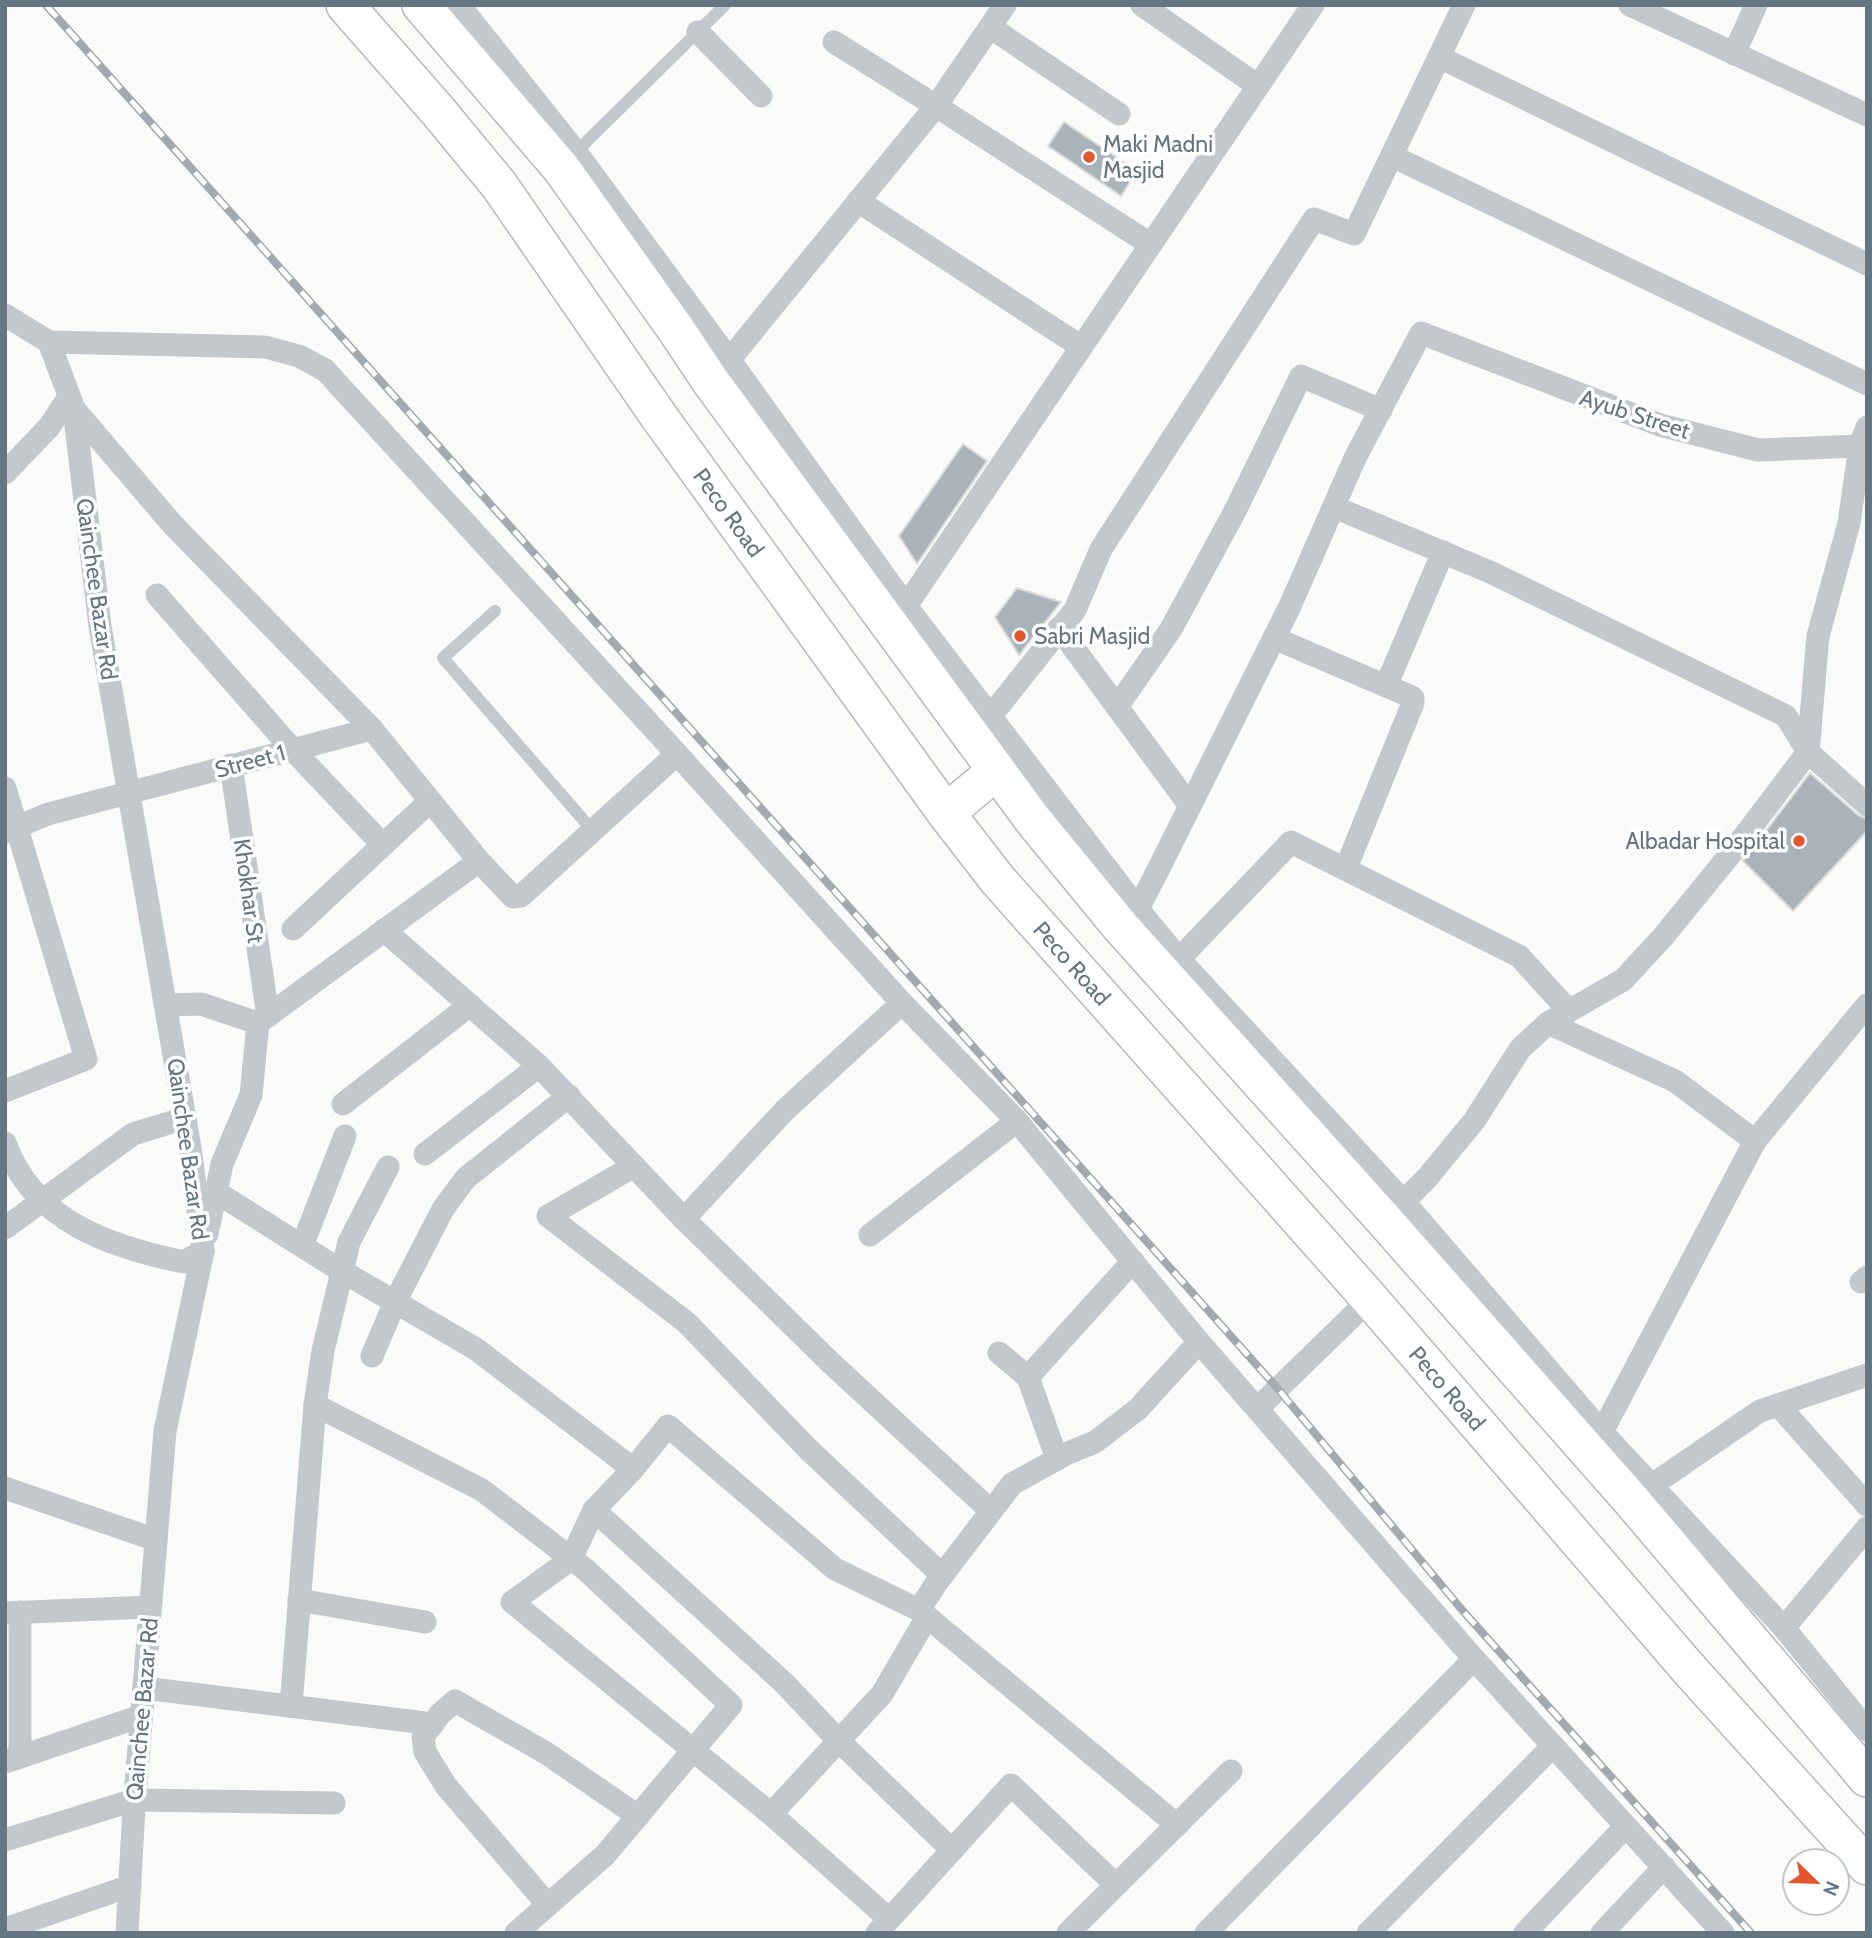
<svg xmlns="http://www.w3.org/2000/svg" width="1872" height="1938" viewBox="0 0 1872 1938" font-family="Cabin,sans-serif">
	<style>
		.building { fill: #aab3b9; stroke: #dcdcda; stroke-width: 2 }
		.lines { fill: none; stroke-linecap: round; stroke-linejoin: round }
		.primary-casing { stroke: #b5babe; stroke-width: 40 }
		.service { stroke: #c3c8cc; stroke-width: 12 }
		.minor { stroke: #c3c8cc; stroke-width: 23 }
		.primary { stroke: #fff; stroke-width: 37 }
		.rail-casing { stroke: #a2aab0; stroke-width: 8 }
		.rail { stroke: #fff; stroke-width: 5; stroke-dasharray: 16; stroke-linecap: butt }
		.poi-dot { fill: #e4572e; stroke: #fff; stroke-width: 2.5 }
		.labels { text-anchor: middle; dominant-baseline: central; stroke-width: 7; stroke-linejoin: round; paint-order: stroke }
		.poi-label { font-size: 23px; fill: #657683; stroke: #fff; text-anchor: start }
		.street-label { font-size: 23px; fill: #657683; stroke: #fff }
	</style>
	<rect width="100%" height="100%" fill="#fafaf8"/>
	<g class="building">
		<polygon points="1064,122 1131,167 1124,177 1130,182 1121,196 1048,146"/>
		<polygon points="963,444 987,461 917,564 899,536"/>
		<polygon points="1017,588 1061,602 1019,655 995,617"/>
		<polygon points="1810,773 1858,815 1867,819 1867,831 1793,911 1743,861"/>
	</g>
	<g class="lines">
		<defs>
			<g id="primary">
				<path id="s1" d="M 345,5 L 438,111 L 499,185 L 660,418 L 946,813 L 997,879 L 1370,1299 L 1688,1668 L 1867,1866"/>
				<polyline points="421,5 561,168 677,331 711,382 1033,820 1120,926 1384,1220 1631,1500 1867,1778"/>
				<polyline points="946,813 996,771"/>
			</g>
		</defs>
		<use href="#primary" class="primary-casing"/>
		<g class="service">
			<polyline points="573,155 725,5"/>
			<polyline points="495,611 443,658 593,831"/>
		</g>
		<g class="minor">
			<polyline points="459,5 576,152 729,359 906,606 1138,909 1179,959 1404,1202 1602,1432"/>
			<polyline points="1142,5 1258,86"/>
			<polyline points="1630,5 1867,115"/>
			<polyline points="990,27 1119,114"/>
			<polyline points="698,32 761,96"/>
			<polyline points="834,42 936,106 1150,244"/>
			<polyline points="1734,54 1756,5"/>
			<polyline points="1439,57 1867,264"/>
			<polyline points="1392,156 1867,384"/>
			<polyline points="858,201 1080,346"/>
			<polyline points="5,315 49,342"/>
			<polyline points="49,342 265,347 299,356 325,370 677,754 902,1003 1017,1121 1199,1342 1474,1659 1723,1933"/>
			<polyline points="49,342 74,409 173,525 372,729 479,861 513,897 521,896 677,754"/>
			<polyline points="721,370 936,106 1005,5"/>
			<polyline points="74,409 100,626 191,1154 203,1251 165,1431 134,1808 127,1933"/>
			<polyline points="5,473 49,427 69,397"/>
			<polyline points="1334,507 1490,572 1786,716 1808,752 1867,805"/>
			<polyline points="157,595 293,750 383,845"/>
			<polyline points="897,615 906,606 1313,5"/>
			<polyline points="1059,628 1190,806"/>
			<polyline points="1274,638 1386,686"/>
			<polyline points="1117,707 1171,629 1235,511 1301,376 1381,410"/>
			<polyline points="990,717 1075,610 1101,549 1314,219 1354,234 1464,5"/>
			<polyline points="231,765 268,1016"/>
			<polyline points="5,788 86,1059 5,1091"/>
			<polyline points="5,832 48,814 372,729"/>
			<polyline points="1346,868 1413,703 1413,698 1410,696 1386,686 1443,552"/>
			<polyline points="1129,918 1138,909 1161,864 1290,606 1355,458 1421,333 1660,425 1758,450 1860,446"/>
			<polyline points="293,929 430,801"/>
			<polyline points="384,930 539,1066 684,1219 831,1363 991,1511"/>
			<polyline points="1179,959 1291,842 1519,956 1569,1011"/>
			<polyline points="166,1005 201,1004 258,1023"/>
			<polyline points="1867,1005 1755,1141 1602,1432 1784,1628 1867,1730"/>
			<polyline points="1548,1023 1675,1081 1755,1141"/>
			<polyline points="343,1104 470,1005"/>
			<path d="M 5,1143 C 33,1221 110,1247 184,1262 L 203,1251"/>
			<polyline points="425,1154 539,1066"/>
			<polyline points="634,1166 548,1216 687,1323 808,1449 942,1575"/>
			<polyline points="216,1192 340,1270 476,1349 633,1469"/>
			<polyline points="1394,1211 1427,1178 1474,1121 1520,1049 1548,1023 1623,980 1662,938 1733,851 1808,752 1818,636 1849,523 1860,446 1867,427"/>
			<polyline points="684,1219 785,1110 902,1003"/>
			<polyline points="5,1228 133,1134 185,1118"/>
			<polyline points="207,1234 222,1164 251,1095 258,1023 479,861"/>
			<polyline points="870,1235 1017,1121"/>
			<polyline points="302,1246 345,1136"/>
			<polyline points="1861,1282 1867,1277"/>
			<polyline points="999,1353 1028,1377"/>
			<polyline points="372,1356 395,1302 443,1209 466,1178 569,1096"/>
			<polyline points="315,1405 482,1490 585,1569 731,1705 605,1855 516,1933"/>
			<polyline points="1778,1405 1867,1505"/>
			<polyline points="1258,1408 1370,1299"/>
			<polyline points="1057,1459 1028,1377 1133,1261"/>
			<polyline points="5,1488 156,1540"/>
			<polyline points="1639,1494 1760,1411 1867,1375"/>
			<polyline points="594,1510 784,1683 839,1741 952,1850"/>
			<polyline points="299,1600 425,1622"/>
			<polyline points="5,1613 150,1607"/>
			<polyline points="1784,1628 1867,1528"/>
			<polyline points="144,1688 433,1724"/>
			<polyline points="291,1706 315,1405 323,1351 349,1242 388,1167"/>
			<polyline points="20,1757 20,1612"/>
			<polyline points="8,1761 141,1716"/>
			<polyline points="771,1814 512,1602 571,1559 594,1510 633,1469 668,1426 835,1569 919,1610"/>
			<polyline points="1177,1825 919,1610 937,1582 1012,1484 1068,1453 1095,1442 1138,1409 1199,1342"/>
			<polyline points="5,1840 134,1800 334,1803"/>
			<polyline points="548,1905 446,1786 425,1752 423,1737 440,1714 455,1701 546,1753 638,1816"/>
			<polyline points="889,1919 771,1814 882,1694 927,1617"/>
			<polyline points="5,1929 130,1886"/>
			<polyline points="877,1933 1011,1785 1116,1885"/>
			<polyline points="1068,1933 1231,1771"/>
			<polyline points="1206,1933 1474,1659"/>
			<polyline points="1368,1933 1553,1746"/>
			<polyline points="1525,1933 1626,1826"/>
			<polyline points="1602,1933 1664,1867"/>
		</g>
		<use href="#primary" class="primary"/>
		<defs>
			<polyline id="rail" points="46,5 1278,1389 1463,1611 1751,1933"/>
		</defs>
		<use href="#rail" class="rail-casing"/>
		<use href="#rail" class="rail"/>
	</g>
	<g class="poi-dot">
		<circle cx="1089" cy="157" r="7"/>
		<circle cx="1020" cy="636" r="7"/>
		<circle cx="1799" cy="841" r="7"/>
	</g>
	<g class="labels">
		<g class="poi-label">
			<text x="1103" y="144">Maki Madni<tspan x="1103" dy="26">Masjid</tspan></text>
			<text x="1034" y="636">Sabri Masjid</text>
			<text x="1785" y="841" text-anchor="end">Albadar Hospital</text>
		</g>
		<g class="street-label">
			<text transform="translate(1635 414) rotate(18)">Ayub Street</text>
			<text stroke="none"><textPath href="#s1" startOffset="637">Peco Road</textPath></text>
			<text transform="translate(97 589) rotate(82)">Qainchee Bazar Rd</text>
			<text transform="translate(250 761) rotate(-15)">Street 1</text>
			<text transform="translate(249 891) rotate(82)">Khokhar St</text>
			<text stroke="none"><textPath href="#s1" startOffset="1204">Peco Road</textPath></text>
			<text transform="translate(188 1149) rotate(82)">Qainchee Bazar Rd</text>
			<text stroke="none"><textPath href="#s1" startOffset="1771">Peco Road</textPath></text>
			<text transform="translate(142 1709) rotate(-85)">Qainchee Bazar Rd</text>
		</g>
	</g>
	<rect width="1872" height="1938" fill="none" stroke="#657683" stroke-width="14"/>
	<g transform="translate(1816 1882) rotate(113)"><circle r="33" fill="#ffffff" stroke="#c1c8cd" stroke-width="2"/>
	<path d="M0-5L12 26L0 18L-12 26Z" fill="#e4572e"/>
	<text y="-10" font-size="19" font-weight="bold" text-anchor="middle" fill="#657683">N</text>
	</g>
</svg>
